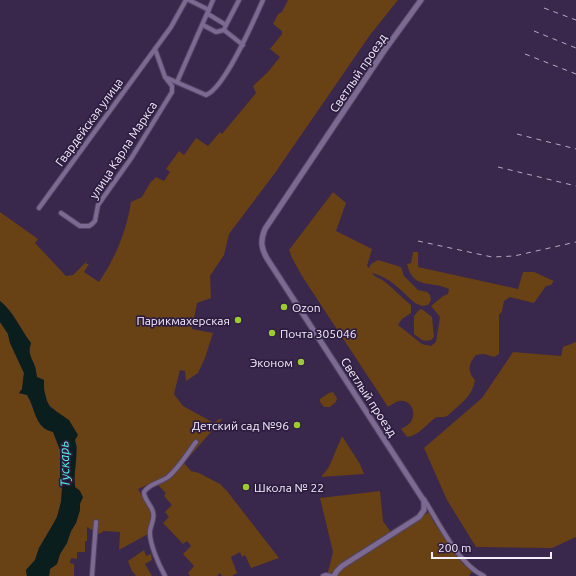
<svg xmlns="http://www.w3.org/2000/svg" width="576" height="576" viewBox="0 0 576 576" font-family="Ubuntu,sans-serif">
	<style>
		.green { fill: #684114 }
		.water { fill: #0a1f1d }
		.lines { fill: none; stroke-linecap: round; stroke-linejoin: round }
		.minor-casing { stroke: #534562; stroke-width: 6 }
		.tertiary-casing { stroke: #534562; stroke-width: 7 }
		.minor { stroke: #7d6a93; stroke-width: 4 }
		.tertiary { stroke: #7d6a93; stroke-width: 5 }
		.rail { stroke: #b5abc1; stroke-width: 1; stroke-dasharray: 5 5; stroke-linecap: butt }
		.poi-dot { fill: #9cca31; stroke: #2f1d41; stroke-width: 1.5 }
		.labels { text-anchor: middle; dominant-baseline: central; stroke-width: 3.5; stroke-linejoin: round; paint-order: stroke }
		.street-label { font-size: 12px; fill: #f5effd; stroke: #2f1d41 }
		.poi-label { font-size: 12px; fill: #f5effd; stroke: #2f1d41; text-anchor: start }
		.water-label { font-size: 13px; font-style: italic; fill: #4ef4e4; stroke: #2f1d41 }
	</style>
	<rect width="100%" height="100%" fill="#39274c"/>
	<g class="green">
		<path d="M 288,0 L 398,0 L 370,35 L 275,173 L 229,234 L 224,255 L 210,276 L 211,298 L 197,303 L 192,329 L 213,333 L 205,358 L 198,373 L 186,381 L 185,371 L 180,370 L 174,394 L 183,406 L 214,423 L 219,419 L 222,419 L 184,463 L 191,471 L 199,473 L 220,484 L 227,491 L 279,558 L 251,568 L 245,555 L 242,557 L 240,552 L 231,557 L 237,573 L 232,576 L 222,576 L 220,573 L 217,576 L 190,576 L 188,573 L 194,566 L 183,554 L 191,546 L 187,541 L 183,544 L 163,523 L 169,517 L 165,512 L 172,505 L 164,496 L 166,493 L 157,484 L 182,464 L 163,478 L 138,489 L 152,513 L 152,520 L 148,534 L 119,550 L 120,532 L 104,531 L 99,534 L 87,527 L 87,541 L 85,541 L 85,552 L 77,552 L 77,559 L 71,558 L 70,563 L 74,564 L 74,576 L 49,576 L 50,569 L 57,564 L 60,554 L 67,543 L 71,531 L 76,523 L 80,510 L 80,491 L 75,487 L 74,477 L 77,447 L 75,440 L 54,409 C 44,403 44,390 44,380 L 37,377 C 36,373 36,368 34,364 C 30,355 28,352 31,343 C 20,329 14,312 0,301 L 0,212 L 38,239 L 35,243 L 66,276 L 73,275 L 87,261 L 86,264 L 89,264 L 84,272 L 99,282 C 116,256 126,233 131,202 L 142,197 L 150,183 L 156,177 L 164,181 L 170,172 L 166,169 L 179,151 L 184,155 L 196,138 L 208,146 L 220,132 L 222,134 L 256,93 L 253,86 L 268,72 L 280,57 L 270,49 L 282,34 L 282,31 L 273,24 L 278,14 L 282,12 Z"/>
		<path d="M 333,192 L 346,203 L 336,231 L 372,249 L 367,266 L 369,268 L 371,264 L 378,260 L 401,267 L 404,276 L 418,290 L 427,292 L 430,295 L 431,300 L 428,305 L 422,306 L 415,303 C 401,291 390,277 372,273 C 375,278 381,278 385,282 C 394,289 402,298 411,305 L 411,313 L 402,319 L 398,325 L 422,344 L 431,346 L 436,342 L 440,317 L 431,306 L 443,296 L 448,294 L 449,289 C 430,280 413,290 407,264 L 411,263 L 413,252 L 418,252 L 418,267 L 518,289 L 523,272 L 534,272 L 554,281 L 551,285 L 546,286 L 534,303 L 510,297 L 504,301 L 502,311 L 499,315 L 499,354 L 494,357 L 484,354 L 476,355 C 468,364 467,371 475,380 C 473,394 464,401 454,410 C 452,411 449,415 447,416 C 443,418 438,416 435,418 C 426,425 418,436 407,437 L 401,429 C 404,427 407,426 409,424 C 418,415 412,399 399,401 C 395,402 391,405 388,407 L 302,276 L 292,258 L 289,250 Z"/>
		<polygon points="422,309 432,317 434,337 431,340 426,341 422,340 414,334 414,316 419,310"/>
		<path d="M 0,322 L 8,334 L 10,343 L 24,373 L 22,389 L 19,393 L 27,395 C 33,405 36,421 44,428 C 46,430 51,431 53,432 L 60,450 L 60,482 L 62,489 L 61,502 L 57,517 L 52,526 L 39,548 L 35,560 L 26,570 L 27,576 L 0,576 Z"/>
		<polygon points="576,342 576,537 552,548 476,547 447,500 424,448 482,398 513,352 561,356 563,347"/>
		<polygon points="333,392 337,398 336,402 330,407 324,407 320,402 320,399 329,393"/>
		<polygon points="342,436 360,464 364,474 321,477 329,467"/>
		<polygon points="380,491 383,521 393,535 429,512 433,521 463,564 473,570 469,576 327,576 333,552 320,498"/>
		<polygon points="144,550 146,556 151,554 152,560 145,564 152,576 136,576 132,571 128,561"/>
	</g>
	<path class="water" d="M 0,301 C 14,312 20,329 31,343 C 28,352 30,355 34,364 C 36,368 36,373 37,377 L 44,380 L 44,390 L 47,401 L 50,407 L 69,420 L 78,435 L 75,440 C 79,456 73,471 75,487 L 80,491 L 83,497 L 80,504 L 80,510 L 76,523 L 71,531 L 67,543 L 60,554 L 57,564 L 50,569 L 49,576 L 27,576 L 26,570 L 35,560 L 39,548 L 52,526 L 57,517 L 61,502 L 62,489 L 60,482 L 60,450 L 53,432 C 51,431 46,430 44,428 C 34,420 34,405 27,395 L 19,393 L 22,389 L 24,373 L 10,343 L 8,334 L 0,322 Z"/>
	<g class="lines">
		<defs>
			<g id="minor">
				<polyline points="189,0 209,10"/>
				<polyline points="208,14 226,25 224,30 243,45"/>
				<polyline points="203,25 216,32 224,30"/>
				<polyline points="226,25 239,0"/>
				<path d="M 167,78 L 206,95 C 225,88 254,20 263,0"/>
				<polyline points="177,82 213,0"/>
				<polyline points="39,208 171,27 186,0"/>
				<polyline points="61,213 80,226 89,226 92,224 95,221 98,205 132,157 172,92 172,86 165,77 155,49"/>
				<path d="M 424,499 C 439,523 459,565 484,576"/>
				<polyline points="92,576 96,522"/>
				<path d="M 165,576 C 159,565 149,543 150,531 C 151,524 155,519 153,512 C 151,504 144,500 144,492 C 150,483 160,483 168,477 C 179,468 187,454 196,442"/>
				<polyline points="323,576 326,575 331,576"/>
			</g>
			<path id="tertiary" d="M 334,576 L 337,571 L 342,566 L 419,517 L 424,510 L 424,501 L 268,260 C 261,249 260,241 265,229 L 384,51 L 421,0"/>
		</defs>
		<use href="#minor" class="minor-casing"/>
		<use href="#tertiary" class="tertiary-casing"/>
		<use href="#minor" class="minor"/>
		<use href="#tertiary" class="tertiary"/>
		<g class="rail">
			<polyline points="544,8 576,20"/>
			<polyline points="534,31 576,48"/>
			<polyline points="525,54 576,74"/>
			<polyline points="517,134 576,149"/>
			<polyline points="498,167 576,186"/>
			<polyline points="418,241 492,257 514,256 576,242"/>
		</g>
	</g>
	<g class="poi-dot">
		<circle cx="284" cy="307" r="4"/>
		<circle cx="238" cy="320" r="4"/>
		<circle cx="272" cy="333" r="4"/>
		<circle cx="301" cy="362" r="4"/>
		<circle cx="297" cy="425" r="4"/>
		<circle cx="246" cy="487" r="4"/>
	</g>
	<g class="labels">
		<g class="street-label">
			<text transform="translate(358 73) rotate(-56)">Светлый проезд</text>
			<text transform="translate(89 122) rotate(-54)">Гвардейская улица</text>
			<text transform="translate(123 150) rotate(-57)">улица Карла Маркса</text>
			<text transform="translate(369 397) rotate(57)">Светлый проезд</text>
		</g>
		<g class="poi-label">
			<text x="292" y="307">Ozon</text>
			<text x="230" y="320" text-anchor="end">Парикмахерская</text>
			<text x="280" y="333">Почта 305046</text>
			<text x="293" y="362" text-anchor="end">Эконом</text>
			<text x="289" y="425" text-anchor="end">Детский сад №96</text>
			<text x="254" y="487">Школа № 22</text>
		</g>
		<g class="water-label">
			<text transform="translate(64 464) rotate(-92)">Тускарь</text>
		</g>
	</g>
	<path d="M432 552v6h119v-6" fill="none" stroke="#f5effd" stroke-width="2"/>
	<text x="438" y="552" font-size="12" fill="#f5effd" stroke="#2f1d41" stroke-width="3" paint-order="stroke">200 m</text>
</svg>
